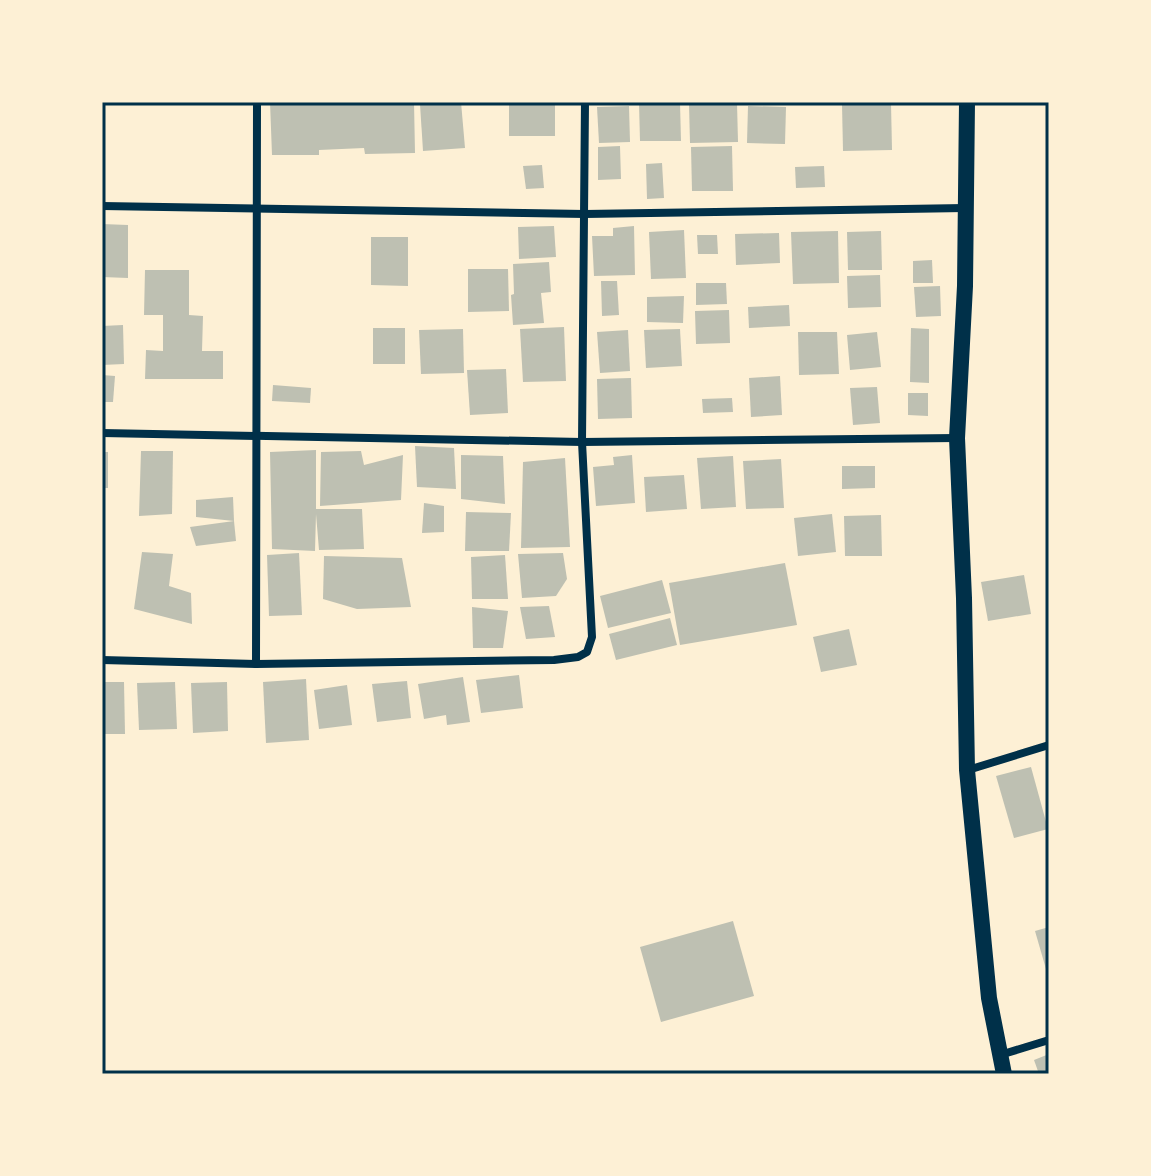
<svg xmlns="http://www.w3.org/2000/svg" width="1151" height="1176" viewBox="0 0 1151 1176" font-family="'Fira Sans Condensed',sans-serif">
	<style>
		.building { fill: #bec0b2 }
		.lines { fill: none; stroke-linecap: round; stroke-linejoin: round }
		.minor { stroke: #003049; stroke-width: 8 }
		.secondary { stroke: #003049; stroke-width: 16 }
		.neatline { fill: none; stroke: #003049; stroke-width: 3 }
	</style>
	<rect width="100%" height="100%" fill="#fdf0d5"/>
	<g class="building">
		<polygon points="270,102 414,102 415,153 365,154 364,148 319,150 319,155 272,155"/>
		<polygon points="443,102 461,102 465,148 423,151 420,104"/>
		<polygon points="639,103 680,103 681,141 640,141"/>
		<polygon points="737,103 738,142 690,143 689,104"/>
		<polygon points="891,103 892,150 843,151 842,104"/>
		<rect x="509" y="104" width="46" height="32"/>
		<polygon points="629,106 630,142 599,143 597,107"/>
		<polygon points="748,106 786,107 785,144 747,143"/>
		<polygon points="620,146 621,179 598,180 598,147"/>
		<polygon points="732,146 733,191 692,191 691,147"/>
		<polygon points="662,163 664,198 647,199 646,164"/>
		<polygon points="542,165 544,188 526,189 523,166"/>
		<polygon points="824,166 825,187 796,188 795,167"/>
		<polygon points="102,224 128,225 128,278 102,277"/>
		<polygon points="554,226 556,257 519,259 518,227"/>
		<polygon points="634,226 635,275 594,276 592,236 613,236 613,228"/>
		<polygon points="684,230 686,278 651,279 649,232"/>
		<polygon points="838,231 839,283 793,284 791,232"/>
		<polygon points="881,231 882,270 848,270 847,232"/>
		<polygon points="779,233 780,263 736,265 735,234"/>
		<polygon points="697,235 717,235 718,254 698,254"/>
		<polygon points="371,237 408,237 408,286 371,285"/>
		<polygon points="932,260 933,283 913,283 913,261"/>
		<polygon points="549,262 551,292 541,293 544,323 513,325 511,295 514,294 513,264"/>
		<polygon points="468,269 508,269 509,311 468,312"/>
		<polygon points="145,270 189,270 189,315 203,316 202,351 223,351 223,379 145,379 146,350 163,351 163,315 144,315"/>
		<polygon points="880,275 881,307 848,308 847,276"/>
		<polygon points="601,281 617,281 619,315 602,316"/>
		<polygon points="696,283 726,283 727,304 696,305"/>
		<polygon points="940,286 941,316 916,317 914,287"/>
		<polygon points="684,296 683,323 647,322 647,297"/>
		<polygon points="789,305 790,326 749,328 748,307"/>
		<polygon points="729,310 730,343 696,344 695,311"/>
		<polygon points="123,325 124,364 102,365 102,326"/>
		<polygon points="564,327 566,381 523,382 520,329"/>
		<rect x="373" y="328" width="32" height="36"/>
		<polygon points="911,328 929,329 929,383 910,382"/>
		<polygon points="463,329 464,373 421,374 419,330"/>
		<polygon points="680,329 682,366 646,368 644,330"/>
		<polygon points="628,330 630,371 600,373 597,332"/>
		<polygon points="798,332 837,332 839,374 799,375"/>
		<polygon points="877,332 881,367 850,370 847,335"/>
		<polygon points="506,369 508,413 470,415 467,370"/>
		<polygon points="102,375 115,376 113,402 102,402"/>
		<polygon points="780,376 782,415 751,417 749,378"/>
		<polygon points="631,378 632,418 598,419 597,379"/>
		<polygon points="273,385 311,388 310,403 272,401"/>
		<polygon points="877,387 880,423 853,425 850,388"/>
		<polygon points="908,393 928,393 928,416 908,415"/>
		<polygon points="732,398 733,412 703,413 702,399"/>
		<polygon points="415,446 454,448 456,489 417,487"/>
		<polygon points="316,450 316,509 362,509 364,549 319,550 316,514 315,551 272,549 270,452"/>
		<polygon points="141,451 173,451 172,514 139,516"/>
		<polygon points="361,451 364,465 403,455 401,500 320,506 321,452"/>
		<rect x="102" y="452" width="6" height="36"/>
		<polygon points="461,455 503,456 505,504 461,499"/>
		<polygon points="632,455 635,503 596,506 593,467 614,465 613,457"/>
		<polygon points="733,456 736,507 701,509 697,458"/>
		<polygon points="565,458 570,547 521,548 523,462"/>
		<polygon points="781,459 784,508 746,509 743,461"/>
		<polygon points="842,466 875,466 875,488 842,489"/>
		<polygon points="684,475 687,509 646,512 644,477"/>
		<polygon points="233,497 234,521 196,517 196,500"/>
		<polygon points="424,503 444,506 444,532 422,533"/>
		<polygon points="466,512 511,513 509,551 465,551"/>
		<polygon points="832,514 836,552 798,556 794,518"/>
		<polygon points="881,515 882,556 845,556 844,516"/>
		<polygon points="234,521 236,541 196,546 190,527"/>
		<polygon points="142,552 173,554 169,586 191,593 192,624 134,609"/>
		<polygon points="299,553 302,615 269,616 267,555"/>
		<polygon points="563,553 567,579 556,596 522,598 518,554"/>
		<polygon points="505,555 508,599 472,599 471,557"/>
		<polygon points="324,556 402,558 411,607 357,609 323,599"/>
		<polygon points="785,563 797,625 680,645 669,583"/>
		<polygon points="1024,575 1031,614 988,621 981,582"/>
		<polygon points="662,580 671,613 608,628 600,596"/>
		<polygon points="549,606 555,637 526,639 520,607"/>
		<polygon points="472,607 508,611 503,648 473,648"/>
		<polygon points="670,618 677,645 616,660 609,634"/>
		<polygon points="849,629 857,665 821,672 813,637"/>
		<polygon points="519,675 523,708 481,713 476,680"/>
		<polygon points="463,677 470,722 447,725 446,715 424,719 418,684"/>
		<polygon points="306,679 309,740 266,743 263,682"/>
		<polygon points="407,681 411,718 377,722 372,684"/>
		<polygon points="102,682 124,682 125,734 102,734"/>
		<polygon points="175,682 177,729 139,730 137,683"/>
		<polygon points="227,682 228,731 193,733 191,683"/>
		<polygon points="347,685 352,725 319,729 314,690"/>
		<polygon points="1031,767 1048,829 1014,838 996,776"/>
		<polygon points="733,921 754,996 661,1022 640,947"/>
		<polygon points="1049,927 1049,976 1048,976 1035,931"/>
		<polygon points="1049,1054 1049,1074 1039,1074 1034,1060"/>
	</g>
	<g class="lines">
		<g class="minor">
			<polyline points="102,206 585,214 965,208"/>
			<polyline points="102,433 582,442 957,438"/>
			<polyline points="102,660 256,664 554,660 578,657 587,652 592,637 582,442 585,102"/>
			<polyline points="256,664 257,102"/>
			<polyline points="968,770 1049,745"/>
			<polyline points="1000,1055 1049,1040"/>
		</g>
		<polyline class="secondary" points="967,102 965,286 957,438 964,598 967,770 989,998 1004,1074"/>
	</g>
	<rect width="1151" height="1176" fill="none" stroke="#fdf0d5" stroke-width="208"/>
	<rect x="104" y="104" width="943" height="968" class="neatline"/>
</svg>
